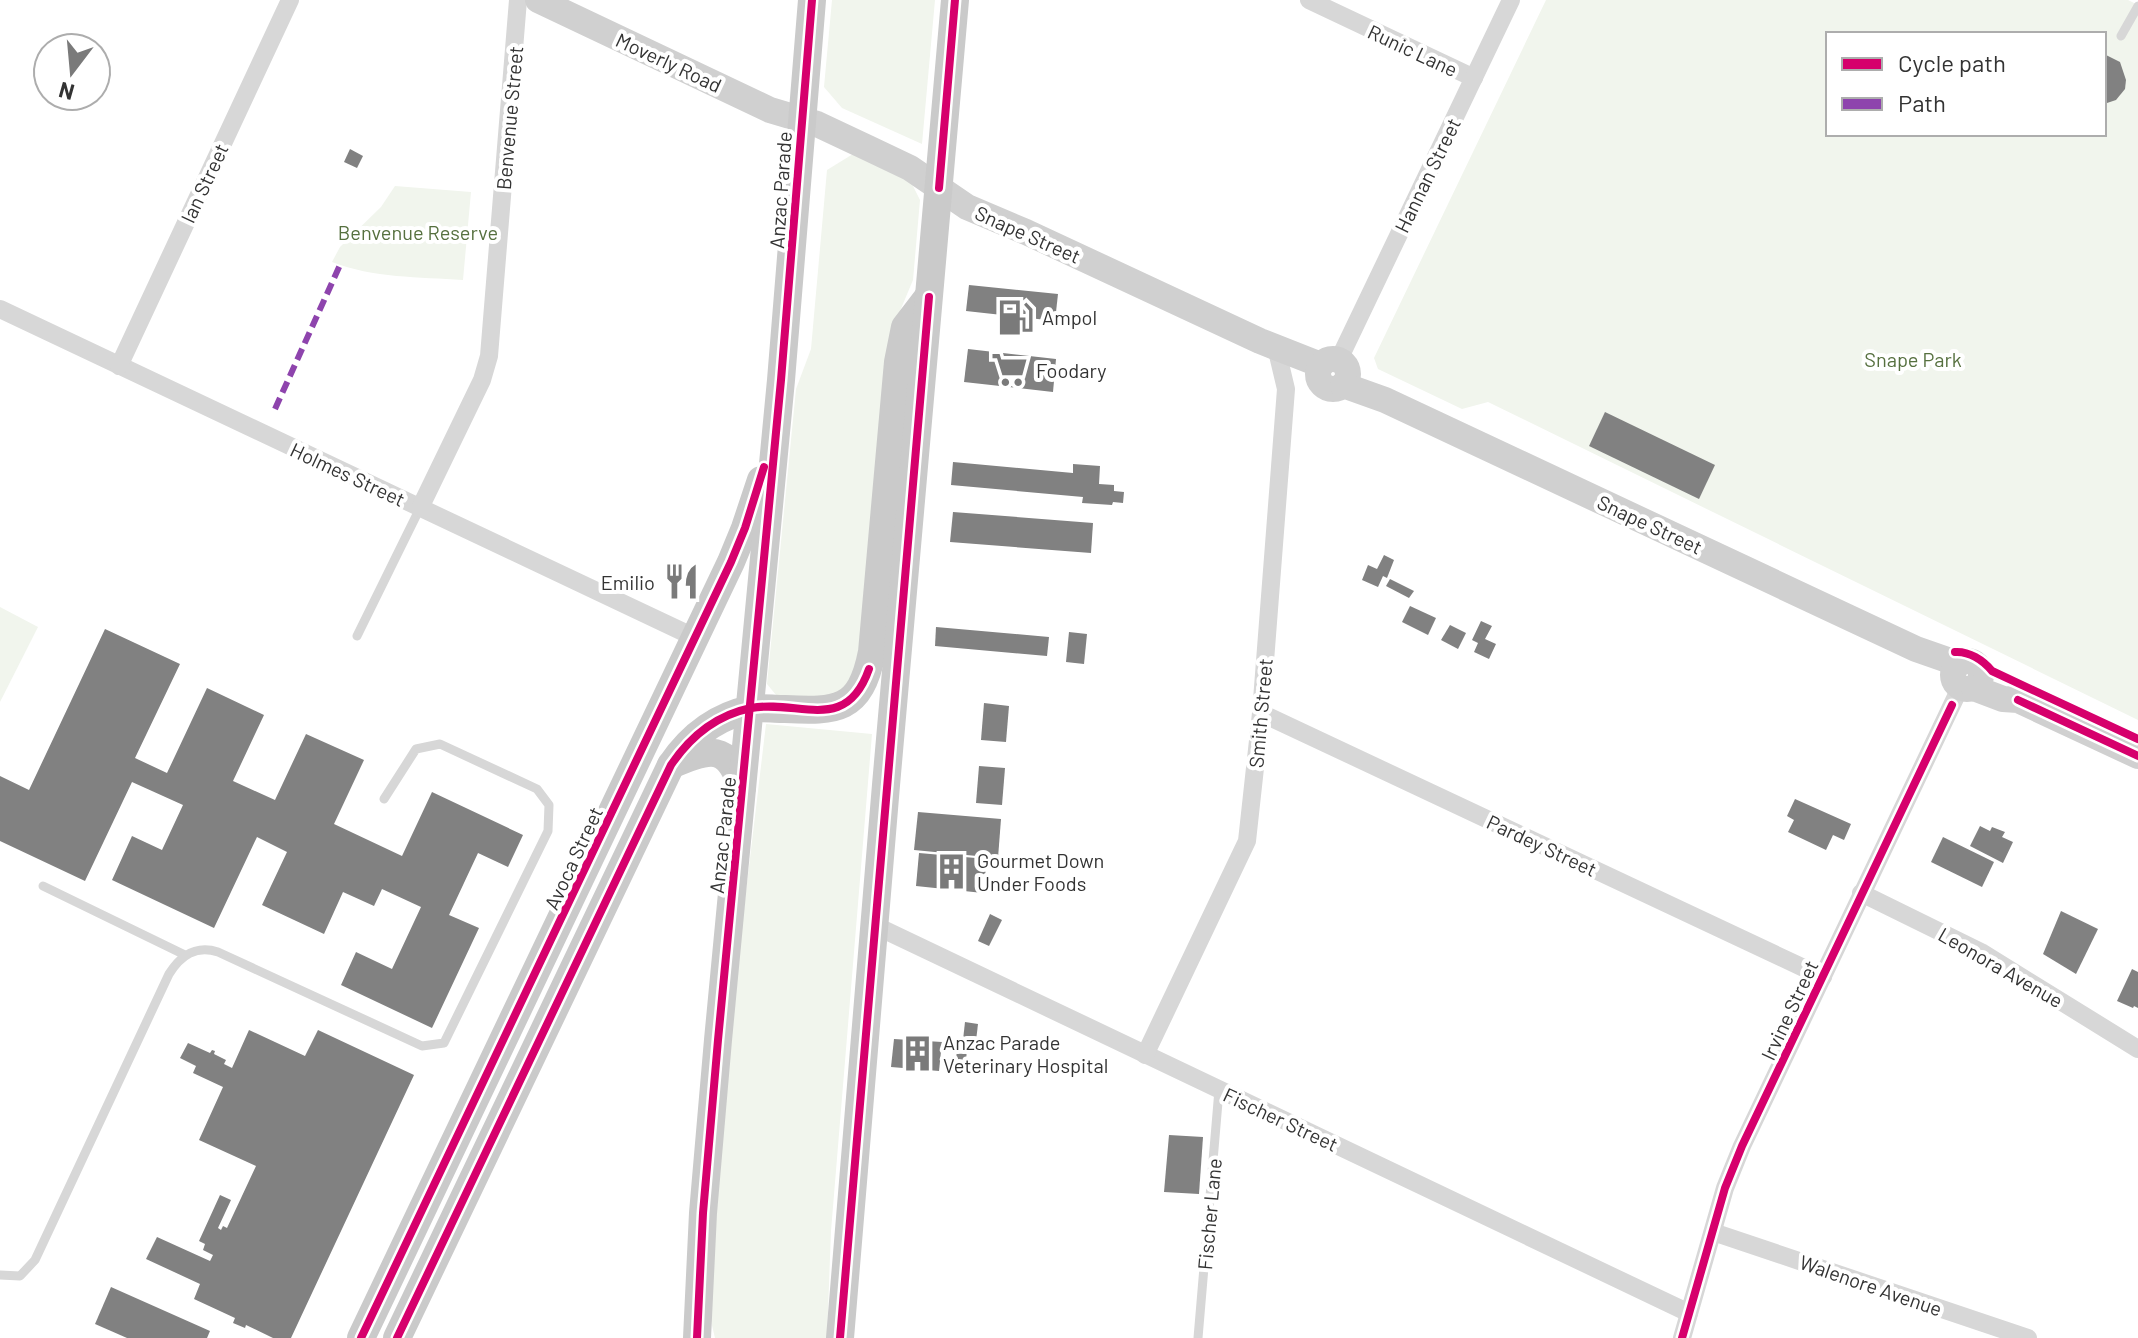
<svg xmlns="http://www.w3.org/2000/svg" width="2138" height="1338" viewBox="0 0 2138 1338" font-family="Barlow,sans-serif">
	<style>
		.green { fill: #f1f5ed; fill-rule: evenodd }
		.building { fill: #818181 }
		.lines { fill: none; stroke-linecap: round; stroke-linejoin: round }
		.lane { stroke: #d7d7d7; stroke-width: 9 }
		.street { stroke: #d7d7d7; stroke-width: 18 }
		.secondary { stroke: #d0d0d0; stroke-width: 26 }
		.primary { stroke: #cacaca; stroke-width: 28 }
		.quiet { stroke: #8e44ad; stroke-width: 6; stroke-dasharray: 12 6; stroke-linecap: butt }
		.cycleway-casing { stroke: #fff; stroke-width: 13 }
		.cycleway { stroke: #d6006c; stroke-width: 8 }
		.labels { text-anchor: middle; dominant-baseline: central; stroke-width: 8; stroke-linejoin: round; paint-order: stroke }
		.street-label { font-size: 20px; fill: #333; stroke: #fff }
		.park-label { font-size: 20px; fill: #56703f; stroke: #fff }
		.poi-label { font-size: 20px; fill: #333; stroke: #fff; text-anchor: start }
	</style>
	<rect width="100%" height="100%" fill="#fff"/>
	<g class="green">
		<polygon points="832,0 935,0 922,144 842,108 824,87"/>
		<path d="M 1546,0 L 2128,0 L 2138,5 L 2138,720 L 1488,402 L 1462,409 L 1378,369 L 1374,358 ZM 1828,34 L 2104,34 L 2104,134 L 1828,134 Z"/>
		<path d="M 853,154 L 910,180 L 920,200 L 913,280 L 895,323 L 863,648 C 860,657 858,671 853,678 C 835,704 802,697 776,695 L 767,684 L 796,389 L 811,349 L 827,170 Z"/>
		<path d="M 395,186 L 471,192 L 463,280 C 419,277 373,278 332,262 L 340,247 L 381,207 Z"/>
		<polygon points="0,607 38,627 0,702"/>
		<polygon points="766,724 872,734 831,1231 827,1338 715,1338 709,1313 732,1009"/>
	</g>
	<g class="building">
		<polygon points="2104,54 2120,62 2126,80 2125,89 2116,100 2104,104"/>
		<polygon points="350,149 363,156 357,168 344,162"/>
		<polygon points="969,285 1058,294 1055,321 966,311"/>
		<polygon points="968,349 1056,359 1053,392 964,382"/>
		<polygon points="1605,412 1715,465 1699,499 1589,446"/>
		<polygon points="953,462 1073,473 1073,464 1100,466 1099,484 1114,485 1114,491 1124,492 1123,503 1113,502 1112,505 1082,503 1083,497 951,485"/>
		<polygon points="953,512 1093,523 1091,553 950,542"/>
		<polygon points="1384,555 1394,560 1387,578 1383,576 1378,587 1362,580 1368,565 1377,569"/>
		<polygon points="1390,579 1414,591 1409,598 1386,586"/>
		<polygon points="1410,606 1436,618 1428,635 1402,622"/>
		<polygon points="1481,621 1492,626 1485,639 1496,644 1489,659 1474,652 1478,643 1472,640"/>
		<polygon points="1450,625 1466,633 1458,649 1441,640"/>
		<polygon points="936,627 1049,637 1047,656 935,646"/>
		<polygon points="105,629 180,664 135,758 167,773 207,688 264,715 233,781 275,800 306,734 364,760 334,824 402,856 432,792 523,835 508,867 478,853 449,915 479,928 432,1028 341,985 356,952 392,969 421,907 382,889 374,906 343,892 324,934 262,905 287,852 257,837 214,928 112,880 132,836 162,850 183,805 132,782 85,881 0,841 0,776 29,790"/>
		<polygon points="1069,632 1087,634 1084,664 1066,662"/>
		<polygon points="984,703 1009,706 1006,742 981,740"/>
		<polygon points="979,766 1005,768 1002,805 976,803"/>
		<polygon points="1795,799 1851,824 1844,840 1833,835 1826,850 1788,832 1794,820 1787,816"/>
		<polygon points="918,812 1001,819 998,858 914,850"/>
		<polygon points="1980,826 1990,831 1992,827 2005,832 2002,837 2013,842 2003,863 1970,846"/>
		<polygon points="1943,837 1994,862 1982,887 1931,862"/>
		<polygon points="919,853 987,859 983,893 916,886"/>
		<polygon points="2061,911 2098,929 2076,974 2043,954"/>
		<polygon points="990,914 1002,920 989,946 978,941"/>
		<polygon points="2132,969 2138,972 2138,1008 2134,1006 2133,1008 2117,1001"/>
		<polygon points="965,1022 978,1024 976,1041 963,1040"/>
		<polygon points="249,1030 305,1056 318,1030 414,1075 291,1338 273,1338 246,1325 245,1328 233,1323 235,1318 194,1299 200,1284 146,1259 157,1237 210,1261 213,1255 203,1250 205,1244 199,1241 220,1195 231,1200 218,1228 221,1230 223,1226 227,1228 256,1166 199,1140 223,1087 193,1073 196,1066 180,1058 188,1043 210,1053 212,1050 215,1051 214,1054 226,1060 224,1064 232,1068"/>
		<polygon points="894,1039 942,1042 939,1071 891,1067"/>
		<polygon points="957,1045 967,1045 966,1064 956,1064"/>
		<polygon points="1169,1135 1203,1137 1199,1194 1164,1192"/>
		<polygon points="111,1287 210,1331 207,1338 127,1338 95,1324"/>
	</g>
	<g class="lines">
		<g class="lane">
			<polyline points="2121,36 2138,6"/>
			<polyline points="357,636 420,508"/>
			<polyline points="43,886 185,955"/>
			<path d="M 0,1275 L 20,1276 L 35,1260 L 169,974 C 181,955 196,945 218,952 L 422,1046 L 444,1043 L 548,831 L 549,805 L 537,789 L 440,744 L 416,749 L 384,799"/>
			<polyline points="1198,1338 1219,1090"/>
		</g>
		<g class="street">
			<polyline points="1309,0 1474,78"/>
			<polyline points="0,309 696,638"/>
			<polyline points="1334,359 1343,351 1511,0"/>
			<polyline points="119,366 290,0"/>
			<polyline points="420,508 482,380 489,356 518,0"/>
			<polyline points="1261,713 1823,977"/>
			<polyline points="1861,893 1981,952 2138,1049"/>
			<polyline points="874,925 1689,1313"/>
			<polyline points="1145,1055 1247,841 1261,713 1286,389 1277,351"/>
			<polyline points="1713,1232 2028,1338"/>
			<polyline points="1682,1338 1725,1188 1742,1146 1960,688"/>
		</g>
		<g class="secondary">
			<polyline points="538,0 770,110 817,124 868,148 910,168 967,207 1026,232 1260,341 1321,365"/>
			<circle cx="1333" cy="374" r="15"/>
			<polyline points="1343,385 1385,400 1916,649 1959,664"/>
			<circle cx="1967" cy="675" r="14"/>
			<polyline points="1974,688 2003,699 2018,700 2138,756"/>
		</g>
		<g class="primary">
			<path d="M 671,765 C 710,748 728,743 742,788"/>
			<polyline points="361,1338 731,562 745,528 761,480"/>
			<path d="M 397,1338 L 671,765 C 690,737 717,716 751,709 C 760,707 772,709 782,709 C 836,711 860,713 872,652 L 898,362 L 905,327 L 928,297"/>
			<polyline points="697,1338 703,1213 718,1040 781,380 812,0"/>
			<polyline points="840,1338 886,785 955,0"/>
		</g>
		<polyline class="quiet" points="275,409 340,265"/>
		<defs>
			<g id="cycleway">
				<polyline points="939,188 955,0"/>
				<path d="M 1955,652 C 1969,651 1983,660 1992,671 L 2138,739"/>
				<polyline points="2018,700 2138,756"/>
				<polyline points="361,1338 731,562 745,528 764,467"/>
				<path d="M 397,1338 L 671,765 C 690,737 717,715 751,708 C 799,699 846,735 869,669"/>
				<polyline points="697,1338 703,1213 718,1040 781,380 812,0"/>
				<polyline points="840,1338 929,297"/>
				<polyline points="1682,1338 1725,1188 1742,1146 1952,705"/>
			</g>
		</defs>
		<use href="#cycleway" class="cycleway-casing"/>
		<use href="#cycleway" class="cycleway"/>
	</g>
	<defs>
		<symbol id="fuel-bare" viewBox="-9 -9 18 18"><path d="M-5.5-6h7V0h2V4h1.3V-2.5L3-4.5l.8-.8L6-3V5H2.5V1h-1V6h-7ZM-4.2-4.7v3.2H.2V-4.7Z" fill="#7a7a7a" stroke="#fff" stroke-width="2.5" paint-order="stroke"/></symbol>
		<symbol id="supermarket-bare" viewBox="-9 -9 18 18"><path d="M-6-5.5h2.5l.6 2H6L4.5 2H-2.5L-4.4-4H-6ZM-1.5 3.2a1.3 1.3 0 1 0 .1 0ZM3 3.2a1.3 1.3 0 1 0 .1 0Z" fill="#7a7a7a" stroke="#fff" stroke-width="2.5" paint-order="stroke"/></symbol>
		<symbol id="restaurant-bare" viewBox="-9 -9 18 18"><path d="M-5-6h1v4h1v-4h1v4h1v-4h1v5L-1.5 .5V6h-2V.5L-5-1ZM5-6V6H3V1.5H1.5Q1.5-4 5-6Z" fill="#7a7a7a" stroke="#fff" stroke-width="2.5" paint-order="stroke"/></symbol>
		<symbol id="building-bare" viewBox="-9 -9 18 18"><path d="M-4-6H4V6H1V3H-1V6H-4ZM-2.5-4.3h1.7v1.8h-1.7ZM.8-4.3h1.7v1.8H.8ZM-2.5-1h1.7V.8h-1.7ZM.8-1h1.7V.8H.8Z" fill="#7a7a7a" stroke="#fff" stroke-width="2.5" paint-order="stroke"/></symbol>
	</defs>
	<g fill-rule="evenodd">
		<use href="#fuel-bare" x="990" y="292" width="51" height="51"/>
		<use href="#supermarket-bare" x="984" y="344" width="51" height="51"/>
		<use href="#restaurant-bare" x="656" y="556" width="51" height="51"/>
		<use href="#building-bare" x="926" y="846" width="51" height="51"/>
		<use href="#building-bare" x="892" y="1028" width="51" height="51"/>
	</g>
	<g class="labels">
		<g class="street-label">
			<text transform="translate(1413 50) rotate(25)">Runic Lane</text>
			<text transform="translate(669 62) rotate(25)">Moverly Road</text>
			<text transform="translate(509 118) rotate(-85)">Benvenue Street</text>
			<text transform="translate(1427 175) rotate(-64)">Hannan Street</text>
			<text transform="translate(204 183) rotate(-65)">Ian Street</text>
			<text transform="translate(780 190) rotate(-86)">Anzac Parade</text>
			<text transform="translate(1028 234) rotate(24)">Snape Street</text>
			<text transform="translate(348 474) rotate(25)">Holmes Street</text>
			<text transform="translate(1650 524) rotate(25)">Snape Street</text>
			<text transform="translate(1260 713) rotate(-85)">Smith Street</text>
			<text transform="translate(722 835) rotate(-84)">Anzac Parade</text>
			<text transform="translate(1542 845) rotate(25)">Pardey Street</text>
			<text transform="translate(573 858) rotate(-65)">Avoca Street</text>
			<text transform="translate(2001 967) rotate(30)">Leonora Avenue</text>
			<text transform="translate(1789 1010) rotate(-65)">Irvine Street</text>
			<text transform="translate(1281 1119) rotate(25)">Fischer Street</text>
			<text transform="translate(1209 1214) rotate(-85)">Fischer Lane</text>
			<text transform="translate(1871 1285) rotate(19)">Walenore Avenue</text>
		</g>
		<g class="park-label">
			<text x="418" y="232">Benvenue Reserve</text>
			<text x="1913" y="359">Snape Park</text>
		</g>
		<g class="poi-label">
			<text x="1042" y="317">Ampol</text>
			<text x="1036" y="370">Foodary</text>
			<text x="655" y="582" text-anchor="end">Emilio</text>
			<text x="977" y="860">Gourmet Down<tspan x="977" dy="23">Under Foods</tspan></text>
			<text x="943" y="1042">Anzac Parade<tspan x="943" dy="23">Veterinary Hospital</tspan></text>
		</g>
	</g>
	<rect x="1826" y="32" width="280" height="104" fill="#ffffff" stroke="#adadad" stroke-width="2"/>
	<rect x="1842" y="58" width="40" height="12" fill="#d6006c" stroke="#adadad" stroke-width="2"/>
	<text x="1898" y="72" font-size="24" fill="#333333">Cycle path</text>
	<rect x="1842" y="98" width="40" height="12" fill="#8e44ad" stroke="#adadad" stroke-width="2"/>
	<text x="1898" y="112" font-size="24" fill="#333333">Path</text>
	<g transform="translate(72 72) rotate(196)"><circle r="38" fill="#ffffff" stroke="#adadad" stroke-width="2"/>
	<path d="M0-6L14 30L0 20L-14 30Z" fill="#7a7a7a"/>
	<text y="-12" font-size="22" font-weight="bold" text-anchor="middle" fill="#333333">N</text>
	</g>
</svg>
